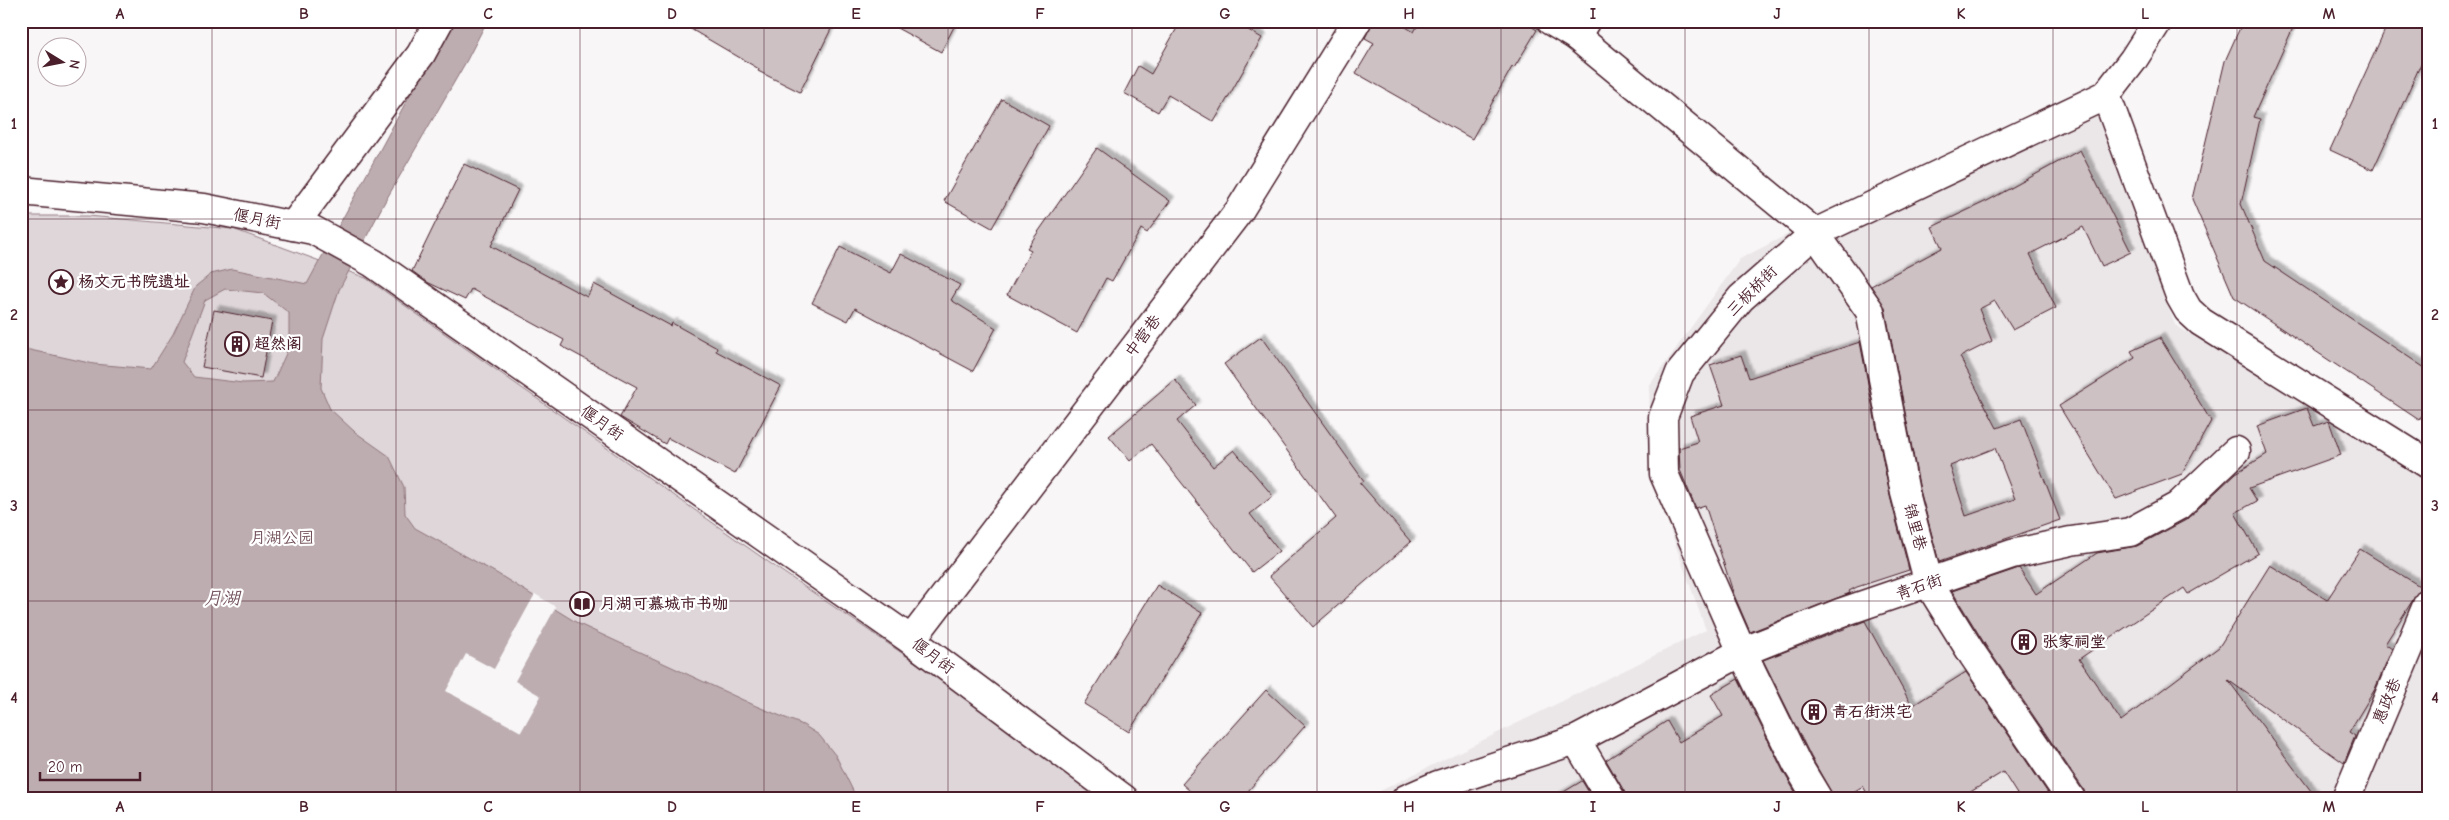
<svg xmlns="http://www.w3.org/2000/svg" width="2449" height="820" viewBox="0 0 2449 820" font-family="'Comic Neue','LXGW WenKai TC',sans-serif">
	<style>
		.built { fill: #ebe6e8 }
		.green { fill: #ded6d9; stroke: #947a82 }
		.water { fill: #bdadb0; stroke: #8f747b; fill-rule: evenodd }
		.pier { fill: #f8f6f7 }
		.building { fill: #cdc1c4; stroke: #4a1f2b; fill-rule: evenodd; filter: url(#shadow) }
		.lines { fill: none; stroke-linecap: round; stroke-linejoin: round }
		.minor-casing { stroke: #4a1f2b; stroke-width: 31 }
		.minor { stroke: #fff; stroke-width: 28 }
		.grid { fill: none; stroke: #4a1f2b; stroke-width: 1; stroke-opacity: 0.55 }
		.labels { text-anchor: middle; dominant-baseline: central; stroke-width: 4.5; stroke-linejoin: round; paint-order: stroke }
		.street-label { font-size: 16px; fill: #4a1f2b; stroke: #fff }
		.poi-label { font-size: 16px; font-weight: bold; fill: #4a1f2b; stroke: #fff; text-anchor: start }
		.park-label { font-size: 16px; fill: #6f4d56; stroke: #fff }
		.water-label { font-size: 18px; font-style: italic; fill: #72515a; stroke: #fff }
		.neatline { fill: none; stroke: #4a1f2b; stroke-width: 2 }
		.grid-label { font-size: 16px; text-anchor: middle; font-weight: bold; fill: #4a1f2b }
	</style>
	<defs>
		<filter id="shadow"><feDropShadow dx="4.5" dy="-4.5" stdDeviation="1" flood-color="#0004"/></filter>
	</defs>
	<rect width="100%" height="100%" fill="#f8f6f7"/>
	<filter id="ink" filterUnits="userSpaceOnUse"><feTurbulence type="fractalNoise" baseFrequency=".02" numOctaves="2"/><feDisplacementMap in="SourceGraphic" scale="10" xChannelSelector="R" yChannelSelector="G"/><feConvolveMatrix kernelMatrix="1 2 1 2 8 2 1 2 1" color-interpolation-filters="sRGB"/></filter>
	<g filter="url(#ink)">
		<polygon class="built" points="2086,87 2175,325 2428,476 2428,799 1364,799 1706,630 1652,479 1649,386 1740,259 1860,197"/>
		<polygon class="green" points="21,216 88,216 233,229 366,278 777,568 1074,770 1109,799 21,799"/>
		<path class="water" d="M 450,21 L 487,21 L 467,60 L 383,205 L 339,290 L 323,339 L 321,388 L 330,409 L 355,432 L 389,456 L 404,487 L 405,514 L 415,528 L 498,574 L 579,624 L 756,706 L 803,725 L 819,735 L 836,756 L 857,799 L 21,799 L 21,348 L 94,364 L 151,369 L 173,334 L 196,286 L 211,274 L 232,269 L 307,284 ZM 225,289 L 263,293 L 289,313 L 289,347 L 273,382 L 243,383 L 194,377 L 182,362 L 205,300 Z"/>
		<polygon class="pier" points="535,594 556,607 515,681 541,696 521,732 446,691 466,654 494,669"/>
		<g class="building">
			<polygon points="677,21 835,21 800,92 758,71 759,69"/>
			<polygon points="884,21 957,21 941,52"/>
			<polygon points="1181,21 1233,21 1262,38 1214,122 1168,95 1158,112 1124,93 1138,66 1151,74"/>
			<polygon points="1373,21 1396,21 1414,32 1420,21 1523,21 1537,30 1514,68 1512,67 1472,139 1356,73 1374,43 1365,38"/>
			<polygon points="2243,21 2296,21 2253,117 2260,119 2241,204 2265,261 2428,370 2428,406 2419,420 2234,297 2192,199 2225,61"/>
			<polygon points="2389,21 2428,21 2428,48 2373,170 2330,150"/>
			<polygon points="1002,99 1049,126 992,228 944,201"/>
			<polygon points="1097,148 1170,201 1147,233 1141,229 1112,281 1106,278 1077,333 1007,295 1031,250 1027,248"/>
			<path d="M 2080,150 L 2131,252 L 2102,266 L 2083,227 L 2030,254 L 2056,308 L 2013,330 L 1995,301 L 1979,309 L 1992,341 L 1960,357 L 1997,428 L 2021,419 L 2060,520 L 1939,562 L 1920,490 L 1885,308 L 1871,286 L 1942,248 L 1932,227 L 1989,200 ZM 1995,448 L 2015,499 L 1966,516 L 1950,466 Z"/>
			<polygon points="464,164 518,190 491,246 587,297 594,284 671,326 672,323 717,348 716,351 781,386 735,474 668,438 665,444 620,417 637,387 561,346 564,340 471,289 465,300 427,282 412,271"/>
			<polygon points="840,247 891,273 901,254 960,285 951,300 996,328 973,371 855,308 848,321 812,303"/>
			<polygon points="214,310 272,321 261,378 202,367"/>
			<polygon points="1261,337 1364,481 1360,483 1411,542 1313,627 1269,576 1336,518 1224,364"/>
			<polygon points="2160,338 2211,421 2182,474 2116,499 2059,406 2135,358 2131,351"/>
			<polygon points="1860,342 1890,496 1909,570 1857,587 1849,591 1850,593 1750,632 1734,595 1705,505 1696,508 1680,470 1679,448 1698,442 1690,416 1724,405 1710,365 1741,355 1749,378"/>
			<polygon points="1175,380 1196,405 1177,421 1213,467 1234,450 1273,496 1250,514 1279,551 1252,572 1151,444 1130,461 1109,436"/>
			<polygon points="2307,408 2314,426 2329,421 2341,455 2249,488 2257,501 2235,513 2258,553 2188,594 2184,588 2079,659 2121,721 2219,647 2270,565 2327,600 2360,549 2421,587 2385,644 2392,649 2375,689 2349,732 2355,736 2344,763 2228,680 2317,799 2086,799 2084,790 1986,646 1952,591 2019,568 2036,594 2097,553 2137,546 2186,520 2236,473 2267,454 2257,426"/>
			<polygon points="1157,585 1202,613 1129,732 1084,704"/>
			<polygon points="1865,621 1912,706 1966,672 2052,799 2020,799 2003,772 1959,799 1870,799 1863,786 1842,799 1835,799 1811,757 1763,660"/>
			<polygon points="1738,679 1783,771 1797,795 1792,799 1627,799 1624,791 1606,760 1667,721 1679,742 1723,716 1711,695"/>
			<polygon points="1266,690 1305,726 1241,799 1199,799 1182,784"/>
			<polygon points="1582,781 1593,799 1552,799"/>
		</g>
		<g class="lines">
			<defs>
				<g id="minor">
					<polyline points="1551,21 1576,36 1585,22"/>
					<polyline points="1576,36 1815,233 1870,311 1905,493 1929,584 1973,655 2071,799"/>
					<polyline points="2106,95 2180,296 2188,310 2201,322 2428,464"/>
					<polyline points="21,191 204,208 313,230 373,263 911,640 1124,799"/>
					<polyline points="293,226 421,54 439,21"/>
					<polyline points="911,640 1239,211 1357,21"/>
					<polyline points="1576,740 1611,799"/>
					<polyline points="1406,799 1438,785 1576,740 1742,652 1664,474 1663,417 1680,373 1741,298 1815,233 2106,95 2133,60 2158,21"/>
					<polyline points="1818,799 1797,764 1742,652 1840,613 2012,554 2071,541 2130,532 2178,506 2236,451"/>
					<polyline points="2346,799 2428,603"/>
				</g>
			</defs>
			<use href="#minor" class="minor-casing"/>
			<use href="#minor" class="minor"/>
		</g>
	</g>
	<path class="grid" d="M 212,21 L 212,799M 396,21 L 396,799M 580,21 L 580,799M 764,21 L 764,799M 948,21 L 948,799M 1132,21 L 1132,799M 1317,21 L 1317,799M 1501,21 L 1501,799M 1685,21 L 1685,799M 1869,21 L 1869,799M 2053,21 L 2053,799M 2237,21 L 2237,799M 21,219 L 2428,219M 21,410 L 2428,410M 21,601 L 2428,601"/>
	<defs>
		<symbol id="sight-ring" viewBox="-11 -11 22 22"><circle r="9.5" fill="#fff" stroke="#4a1f2b" stroke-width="1.5"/><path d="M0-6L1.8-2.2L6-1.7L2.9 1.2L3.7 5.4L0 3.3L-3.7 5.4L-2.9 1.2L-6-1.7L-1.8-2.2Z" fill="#4a1f2b"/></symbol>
		<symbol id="building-ring" viewBox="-11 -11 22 22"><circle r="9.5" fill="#fff" stroke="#4a1f2b" stroke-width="1.5"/><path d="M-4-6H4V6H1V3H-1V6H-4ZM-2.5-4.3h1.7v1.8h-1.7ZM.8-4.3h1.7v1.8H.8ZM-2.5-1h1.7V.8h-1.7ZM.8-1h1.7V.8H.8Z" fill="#4a1f2b"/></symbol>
		<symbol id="library-ring" viewBox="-11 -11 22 22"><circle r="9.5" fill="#fff" stroke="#4a1f2b" stroke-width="1.5"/><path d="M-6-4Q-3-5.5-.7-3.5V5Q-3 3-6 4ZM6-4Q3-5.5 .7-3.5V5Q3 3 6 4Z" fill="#4a1f2b"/></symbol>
	</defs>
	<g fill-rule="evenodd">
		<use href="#sight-ring" x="47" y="268" width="28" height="28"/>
		<use href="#building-ring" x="223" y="330" width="28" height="28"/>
		<use href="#library-ring" x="568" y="590" width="28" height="28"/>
		<use href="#building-ring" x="2010" y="628" width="28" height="28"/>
		<use href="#building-ring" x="1800" y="698" width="28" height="28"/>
	</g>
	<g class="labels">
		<g class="street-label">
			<text transform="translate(257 219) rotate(11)">偃月街</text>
			<text transform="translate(1752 291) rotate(-45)">三板桥街</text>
			<text transform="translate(1143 336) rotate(-53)">中营巷</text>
			<text transform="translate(602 423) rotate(35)">偃月街</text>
			<text transform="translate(1915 527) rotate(75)">锦里巷</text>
			<text transform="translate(1919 587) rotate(-19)">青石街</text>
			<text transform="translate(933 656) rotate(37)">偃月街</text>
			<text transform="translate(2387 701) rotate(-67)">惠政巷</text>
		</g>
		<g class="poi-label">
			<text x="78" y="282">杨文元书院遗址</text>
			<text x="254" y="344">超然阁</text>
			<text x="600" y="604">月湖可慕城市书咖</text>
			<text x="2042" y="642">张家祠堂</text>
			<text x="1832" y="712">青石街洪宅</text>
		</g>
		<g class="park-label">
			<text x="282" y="538">月湖公园</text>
		</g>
		<g class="water-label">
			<text x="222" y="598">月湖</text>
		</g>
	</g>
	<rect width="2449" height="820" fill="none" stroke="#fff" stroke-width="55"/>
	<g transform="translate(62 62) rotate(100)"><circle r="24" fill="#ffffff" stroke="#b7a5aa"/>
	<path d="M0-4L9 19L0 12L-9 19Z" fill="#4a1f2b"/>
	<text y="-8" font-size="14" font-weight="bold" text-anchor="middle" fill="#4a1f2b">N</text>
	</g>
	<path d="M40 772v8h100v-8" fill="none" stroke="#4a1f2b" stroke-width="2.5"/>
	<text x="48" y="772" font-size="15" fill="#4a1f2b" stroke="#ffffff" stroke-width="4" paint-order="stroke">20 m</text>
	<rect x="28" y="28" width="2394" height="764" class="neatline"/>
	<g class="grid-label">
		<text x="120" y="19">A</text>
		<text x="304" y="19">B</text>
		<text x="488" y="19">C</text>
		<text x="672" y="19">D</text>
		<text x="856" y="19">E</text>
		<text x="1040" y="19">F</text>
		<text x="1225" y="19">G</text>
		<text x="1409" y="19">H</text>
		<text x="1593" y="19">I</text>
		<text x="1777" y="19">J</text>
		<text x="1961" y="19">K</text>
		<text x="2145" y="19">L</text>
		<text x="2329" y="19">M</text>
		<text x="14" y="129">1</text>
		<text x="2435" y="129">1</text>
		<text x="14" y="320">2</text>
		<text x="2435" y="320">2</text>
		<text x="14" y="511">3</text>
		<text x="2435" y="511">3</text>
		<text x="14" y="703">4</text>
		<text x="2435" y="703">4</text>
		<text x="120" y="812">A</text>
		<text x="304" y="812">B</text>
		<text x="488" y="812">C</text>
		<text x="672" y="812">D</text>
		<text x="856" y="812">E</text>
		<text x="1040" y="812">F</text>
		<text x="1225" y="812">G</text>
		<text x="1409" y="812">H</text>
		<text x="1593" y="812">I</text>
		<text x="1777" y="812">J</text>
		<text x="1961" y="812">K</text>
		<text x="2145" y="812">L</text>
		<text x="2329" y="812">M</text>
	</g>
</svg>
